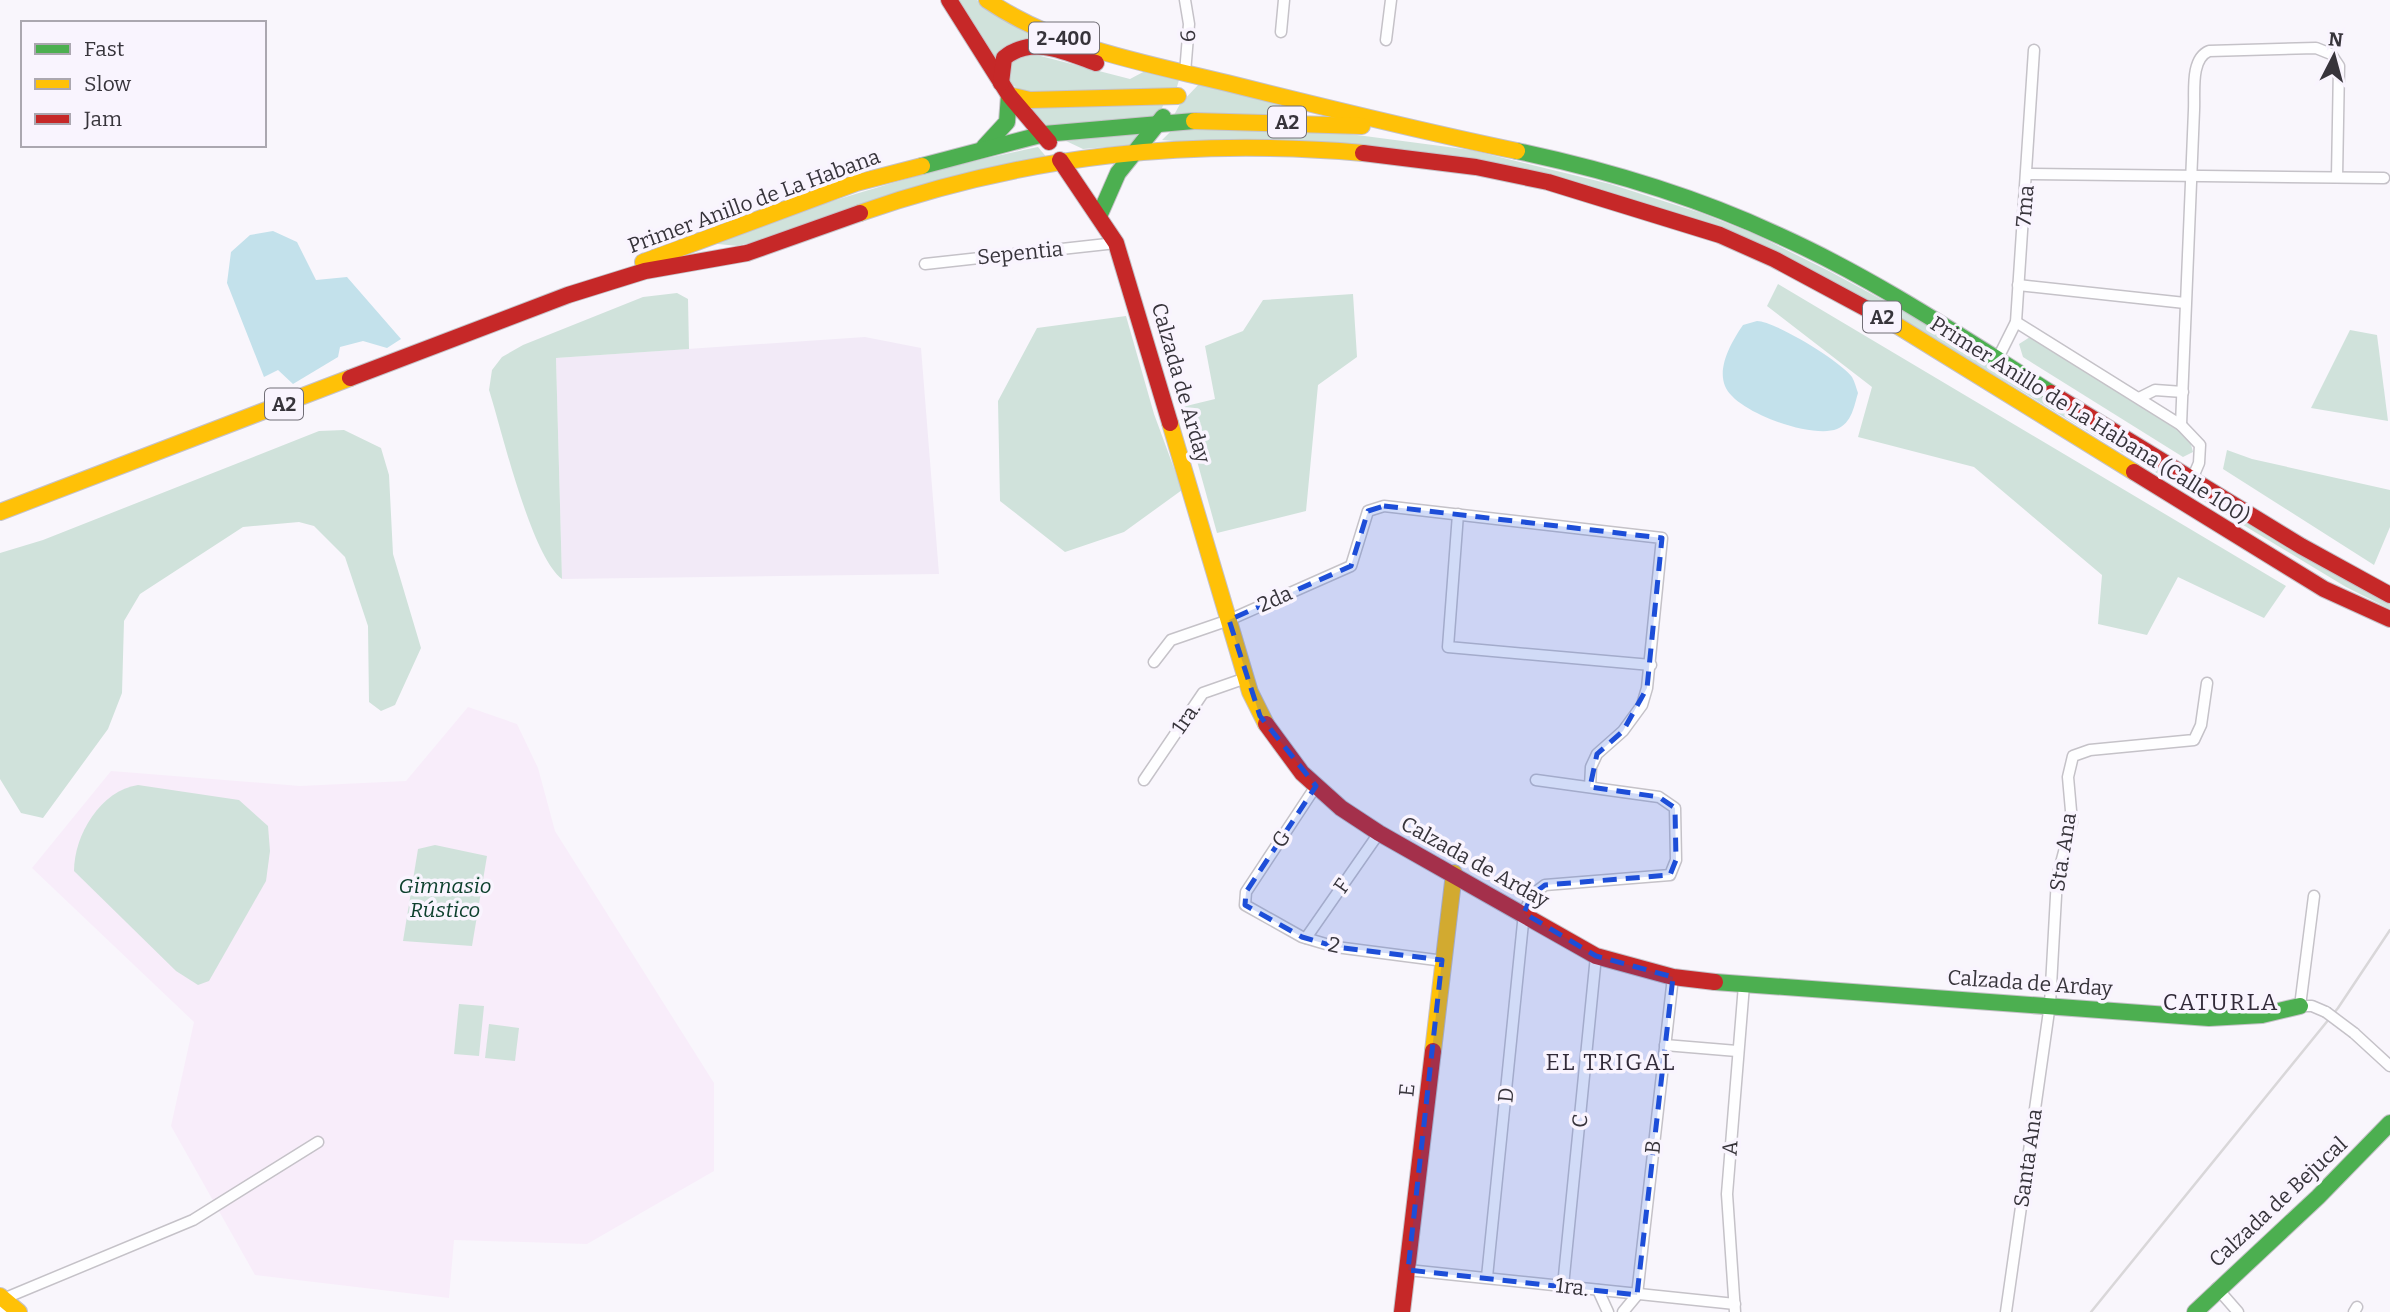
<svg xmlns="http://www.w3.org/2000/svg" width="2390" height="1312" viewBox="0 0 2390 1312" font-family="Bitter,serif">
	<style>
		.commercial { fill: #f2eaf7 }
		.education { fill: #f8edfa }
		.green { fill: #d0e2db }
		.water { fill: #c3e1eb }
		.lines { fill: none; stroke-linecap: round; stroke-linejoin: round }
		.street-casing { stroke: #c5c2c8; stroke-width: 13 }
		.fast-casing { stroke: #c5c2c8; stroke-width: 18 }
		.slow-casing { stroke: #c5c2c8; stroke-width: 18 }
		.jam-casing { stroke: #c5c2c8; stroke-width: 18 }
		.street { stroke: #fefeff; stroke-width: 10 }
		.fast { stroke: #4caf50; stroke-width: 16 }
		.slow { stroke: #ffc107; stroke-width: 16 }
		.jam { stroke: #c62828; stroke-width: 16 }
		.rail { stroke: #d9d7d9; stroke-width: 2.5 }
		.street-bridge-casing { stroke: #c5c2c8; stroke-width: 13; stroke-linecap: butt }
		.street-bridge { stroke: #fefeff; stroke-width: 10 }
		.marked { fill: #1d4ed8; fill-opacity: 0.2; stroke: #1d4ed8; stroke-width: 5; stroke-dasharray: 14 9; stroke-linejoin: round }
		.labels { text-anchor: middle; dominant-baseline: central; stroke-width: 7; stroke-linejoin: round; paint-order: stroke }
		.shield { fill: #f9f4fe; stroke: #716e76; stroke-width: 2 }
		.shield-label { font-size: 19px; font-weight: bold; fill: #37343b }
		.street-label { font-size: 21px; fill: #37343b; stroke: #f9f4fe }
		.park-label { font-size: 21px; font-style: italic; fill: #0d402d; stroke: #f9f4fe }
		.neighbourhood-label { font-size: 23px; letter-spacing: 2px; fill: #312a38; stroke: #f9f4fe }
	</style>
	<rect width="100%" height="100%" fill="#f9f6fc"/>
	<polygon class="commercial" points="865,337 921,348 939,574 562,579 556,358"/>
	<polygon class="education" points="468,707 517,724 538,768 555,831 714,1083 714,1171 587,1244 454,1240 449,1298 255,1275 171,1126 194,1022 32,868 111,771 300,786 406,781"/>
	<g class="green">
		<polygon points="956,0 977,0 1005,20 1052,44 994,62"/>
		<polygon points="1025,52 1130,79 1147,70 1179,80 1176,90 1027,95 1010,83 1010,64"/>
		<polygon points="1200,83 1280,105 1280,109 1275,115 1174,115 1180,104"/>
		<polygon points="1164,103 1158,118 1052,131 1030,108"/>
		<polygon points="1173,129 1319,130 1471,150 1610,184 1701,213 1752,233 1829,271 1944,333 2390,604 2390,609 2346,587 2011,385 1824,277 1548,175 1162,140"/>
		<polygon points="1140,133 1132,145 1083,149 1066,141"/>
		<path d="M 1038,147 L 1048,159 L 738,246 L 708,243 C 817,204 925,170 1038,147 Z"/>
		<polygon points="1778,284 2286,586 2264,618 2178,577 2147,635 2098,624 2102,575 1974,467 1858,437 1872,387 1767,306"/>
		<path d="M 677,293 L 688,299 L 689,349 L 556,358 L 562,579 C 531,556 502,431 489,390 L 492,370 L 502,357 L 523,345 L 643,297 Z"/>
		<polygon points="1353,294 1357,357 1318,385 1306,511 1217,533 1182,407 1215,399 1205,346 1243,331 1263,300"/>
		<polygon points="1126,316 1154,414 1182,490 1124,532 1065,552 1000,501 998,401 1037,328"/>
		<polygon points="2350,330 2377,335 2388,421 2311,408"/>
		<polygon points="2030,337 2189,437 2193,452 2183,457 2023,357 2019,344"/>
		<polygon points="344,430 381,448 389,475 393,554 421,648 395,705 381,711 369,702 368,626 345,557 314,526 299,522 243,527 140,594 124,621 122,693 108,729 43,818 21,813 0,779 0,553 43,540 319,431"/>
		<polygon points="2227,450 2252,459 2390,490 2390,527 2374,565 2223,469"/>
		<path d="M 138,785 L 239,800 L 268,826 L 270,851 L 266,881 L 209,981 L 198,985 L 176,971 L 74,871 C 74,835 101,790 138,785 Z"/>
		<polygon points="435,845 487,856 472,946 403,941 418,849"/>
		<polygon points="459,1004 484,1006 479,1056 454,1054"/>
		<polygon points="489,1024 519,1028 515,1061 485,1058"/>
	</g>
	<g class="water">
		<polygon points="273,231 297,242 316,280 347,277 401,339 387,348 363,341 340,347 338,357 293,384 278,370 264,377 227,283 231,252 250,235"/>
		<path d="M 1757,321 C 1775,321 1842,362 1852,377 C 1855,382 1856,388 1858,393 C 1854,406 1852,423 1837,429 C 1812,439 1735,412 1725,386 C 1717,367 1732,341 1743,325 Z"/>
	</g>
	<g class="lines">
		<defs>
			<g id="street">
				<polyline points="1185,0 1189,24 1185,73"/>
				<polyline points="1281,32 1284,0"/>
				<polyline points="1386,40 1391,0"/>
				<polyline points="2027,174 2384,178"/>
				<polyline points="925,264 1116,243"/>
				<polyline points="2018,285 2185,303"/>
				<polyline points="2016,322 2181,425 2200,445 2199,463 2193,477"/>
				<polyline points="1998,358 2016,322 2034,50"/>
				<polyline points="2139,398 2155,390 2183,392"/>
				<path d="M 2181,425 L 2194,110 C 2195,92 2190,59 2209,51 L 2316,48 L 2331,54 L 2339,66 L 2337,177"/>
				<polyline points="1458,514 1448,647 1651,665"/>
				<polyline points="1154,662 1171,640 1229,620 1351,566 1368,511 1384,506 1662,538 1647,688 1642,705 1623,731 1597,754 1591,767 1590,787"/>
				<polyline points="1144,780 1203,693 1246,678"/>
				<polyline points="1316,786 1246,892 1245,905 1302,937 1336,947 1444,961"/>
				<polyline points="2314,896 2300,1006 2312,1006 2326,1012"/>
				<polyline points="1306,938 1379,833"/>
				<polyline points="2354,1033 2390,1066"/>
				<polyline points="1665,1045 1737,1051"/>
				<polyline points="1408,1270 1735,1304"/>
				<polyline points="1487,1277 1524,913 1532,895 1545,885 1670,875 1676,860 1675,808 1659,797 1536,780"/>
				<polyline points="1563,1286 1596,956"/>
				<polyline points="2217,1288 2238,1312"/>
				<polyline points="1598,1290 1608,1312"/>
				<polyline points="4,1312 3,1299 193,1220 318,1142"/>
				<polyline points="1623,1312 1637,1295 1673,977"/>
				<polyline points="1735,1312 1727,1194 1744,985"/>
				<polyline points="2006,1312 2050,1004 2057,878 2072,822 2068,777 2073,756 2090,750 2194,740 2201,725 2207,683"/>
				<polyline points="2354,1312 2357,1307"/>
			</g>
			<g id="fast">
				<polyline points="984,147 1007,122 1009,95"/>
				<path d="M 1517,151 C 1607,170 1697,197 1780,236 C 1875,279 1963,338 2051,393"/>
				<polyline points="922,166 1044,134 1194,121"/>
				<polyline points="1100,214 1118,173 1163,117"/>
				<polyline points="1715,982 2209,1018 2262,1015 2300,1006"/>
				<polyline points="2195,1312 2318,1197 2390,1123"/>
			</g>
			<g id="slow">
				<path d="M 987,0 C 1057,48 1146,63 1227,83 C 1323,107 1420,131 1517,151"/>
				<polyline points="1009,95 1030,100 1178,96"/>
				<polyline points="1194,121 1362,126"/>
				<path d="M 860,213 C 1025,155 1189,138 1363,153"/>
				<polyline points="643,262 856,183 922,166"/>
				<polyline points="1893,323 2134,472"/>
				<polyline points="1170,423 1250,692 1266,724"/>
				<polyline points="0,512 350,378"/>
				<polyline points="1433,1051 1454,873"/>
				<polyline points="0,1296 19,1312"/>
			</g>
			<g id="jam">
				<polyline points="949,0 1009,95 1049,142"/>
				<path d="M 1001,83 L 1004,58 C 1032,35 1066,52 1096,63"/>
				<polyline points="1363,153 1476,167 1548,182 1720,235 1774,259 1893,323"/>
				<polyline points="1060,160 1116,243 1170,423"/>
				<polyline points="350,378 568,295 645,271 747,253 860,213"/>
				<polyline points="2051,393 2301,546 2390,595"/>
				<polyline points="2134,472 2324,589 2390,619"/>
				<polyline points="1266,724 1302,773 1341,808 1379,833 1596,956 1673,977 1715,982"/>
				<polyline points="1402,1312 1433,1051"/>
			</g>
		</defs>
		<use href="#street" class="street-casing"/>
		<use href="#fast" class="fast-casing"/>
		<use href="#slow" class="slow-casing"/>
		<use href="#jam" class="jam-casing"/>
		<use href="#street" class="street"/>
		<use href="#fast" class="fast"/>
		<use href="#slow" class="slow"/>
		<use href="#jam" class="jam"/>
		<polyline class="rail" points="2091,1312 2338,1008 2390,930"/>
		<defs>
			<polyline id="street-bridge" points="2326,1012 2354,1033"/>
		</defs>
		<use href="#street-bridge" class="street-bridge-casing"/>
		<use href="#street-bridge" class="street-bridge"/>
	</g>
	<path class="marked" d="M 1384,506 L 1662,538 L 1647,688 L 1623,731 L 1597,754 L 1590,787 L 1659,797 L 1675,808 L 1676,860 L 1670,875 L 1545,885 L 1532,895 L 1524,913 L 1596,956 L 1673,977 L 1637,1295 L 1408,1270 L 1442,960 L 1336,947 L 1302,937 L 1245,905 L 1246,892 L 1316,786 L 1260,716 L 1229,620 L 1351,566 L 1368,511 Z"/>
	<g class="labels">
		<g class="shield">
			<rect x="1029" y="22.5" width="70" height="31" rx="5"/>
			<rect x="1268" y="106.5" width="38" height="31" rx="5"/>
			<rect x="1863" y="301.5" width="38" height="31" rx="5"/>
			<rect x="265" y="388.5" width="38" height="31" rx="5"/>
		</g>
		<g class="shield-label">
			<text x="1064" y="38">2-400</text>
			<text x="1287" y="122">A2</text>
			<text x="1882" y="317">A2</text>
			<text x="284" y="404">A2</text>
		</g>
		<g class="street-label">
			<text transform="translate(1188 36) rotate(-89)">6</text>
			<text transform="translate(754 201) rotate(-20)">Primer Anillo de La Habana</text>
			<text transform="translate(2025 206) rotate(-85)">7ma</text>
			<text transform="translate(1020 253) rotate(-6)">Sepentia</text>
			<text transform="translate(1181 383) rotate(74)">Calzada de Arday</text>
			<text transform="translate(2090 420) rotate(32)">Primer Anillo de La Habana (Calle 100)</text>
			<text transform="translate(1275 599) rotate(-24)">2da</text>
			<text transform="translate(1186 718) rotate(-55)">1ra.</text>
			<text transform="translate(1281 839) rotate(-57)">G</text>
			<text transform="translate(2063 852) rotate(-81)">Sta. Ana</text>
			<text transform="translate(1475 862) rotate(29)">Calzada de Arday</text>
			<text transform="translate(1342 886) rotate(-55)">F</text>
			<text transform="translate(1334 945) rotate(12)">2</text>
			<text transform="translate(2030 983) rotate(4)">Calzada de Arday</text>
			<text transform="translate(1407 1090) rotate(-84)">E</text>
			<text transform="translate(1506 1095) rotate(-84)">D</text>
			<text transform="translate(1580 1121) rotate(-84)">C</text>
			<text transform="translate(1653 1147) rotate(-84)">B</text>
			<text transform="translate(1730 1148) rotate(-86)">A</text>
			<text transform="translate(2028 1158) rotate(-82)">Santa Ana</text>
			<text transform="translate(2278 1202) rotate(-43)">Calzada de Bejucal</text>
			<text transform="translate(1572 1287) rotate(7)">1ra.</text>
		</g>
		<g class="park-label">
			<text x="445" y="886">Gimnasio<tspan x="445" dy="24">Rústico</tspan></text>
		</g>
		<g class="neighbourhood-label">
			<text x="2221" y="1002">CATURLA</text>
			<text x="1611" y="1062">EL TRIGAL</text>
		</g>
	</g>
	<rect x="21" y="21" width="245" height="126" fill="#f9f4fe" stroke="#aba7b0" stroke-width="2"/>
	<rect x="35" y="44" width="35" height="10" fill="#4caf50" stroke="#aba7b0" stroke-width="2"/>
	<text x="84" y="56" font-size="21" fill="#37343b">Fast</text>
	<rect x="35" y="79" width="35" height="10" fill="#ffc107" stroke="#aba7b0" stroke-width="2"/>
	<text x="84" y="91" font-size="21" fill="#37343b">Slow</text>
	<rect x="35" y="114" width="35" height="10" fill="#c62828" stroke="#aba7b0" stroke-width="2"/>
	<text x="84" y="126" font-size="21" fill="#37343b">Jam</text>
	<g transform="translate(2334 56) rotate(6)" stroke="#f9f4fe" stroke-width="5" paint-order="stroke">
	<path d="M0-5L12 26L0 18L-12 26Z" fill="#37343b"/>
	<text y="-10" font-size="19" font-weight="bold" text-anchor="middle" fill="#37343b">N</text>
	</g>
</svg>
